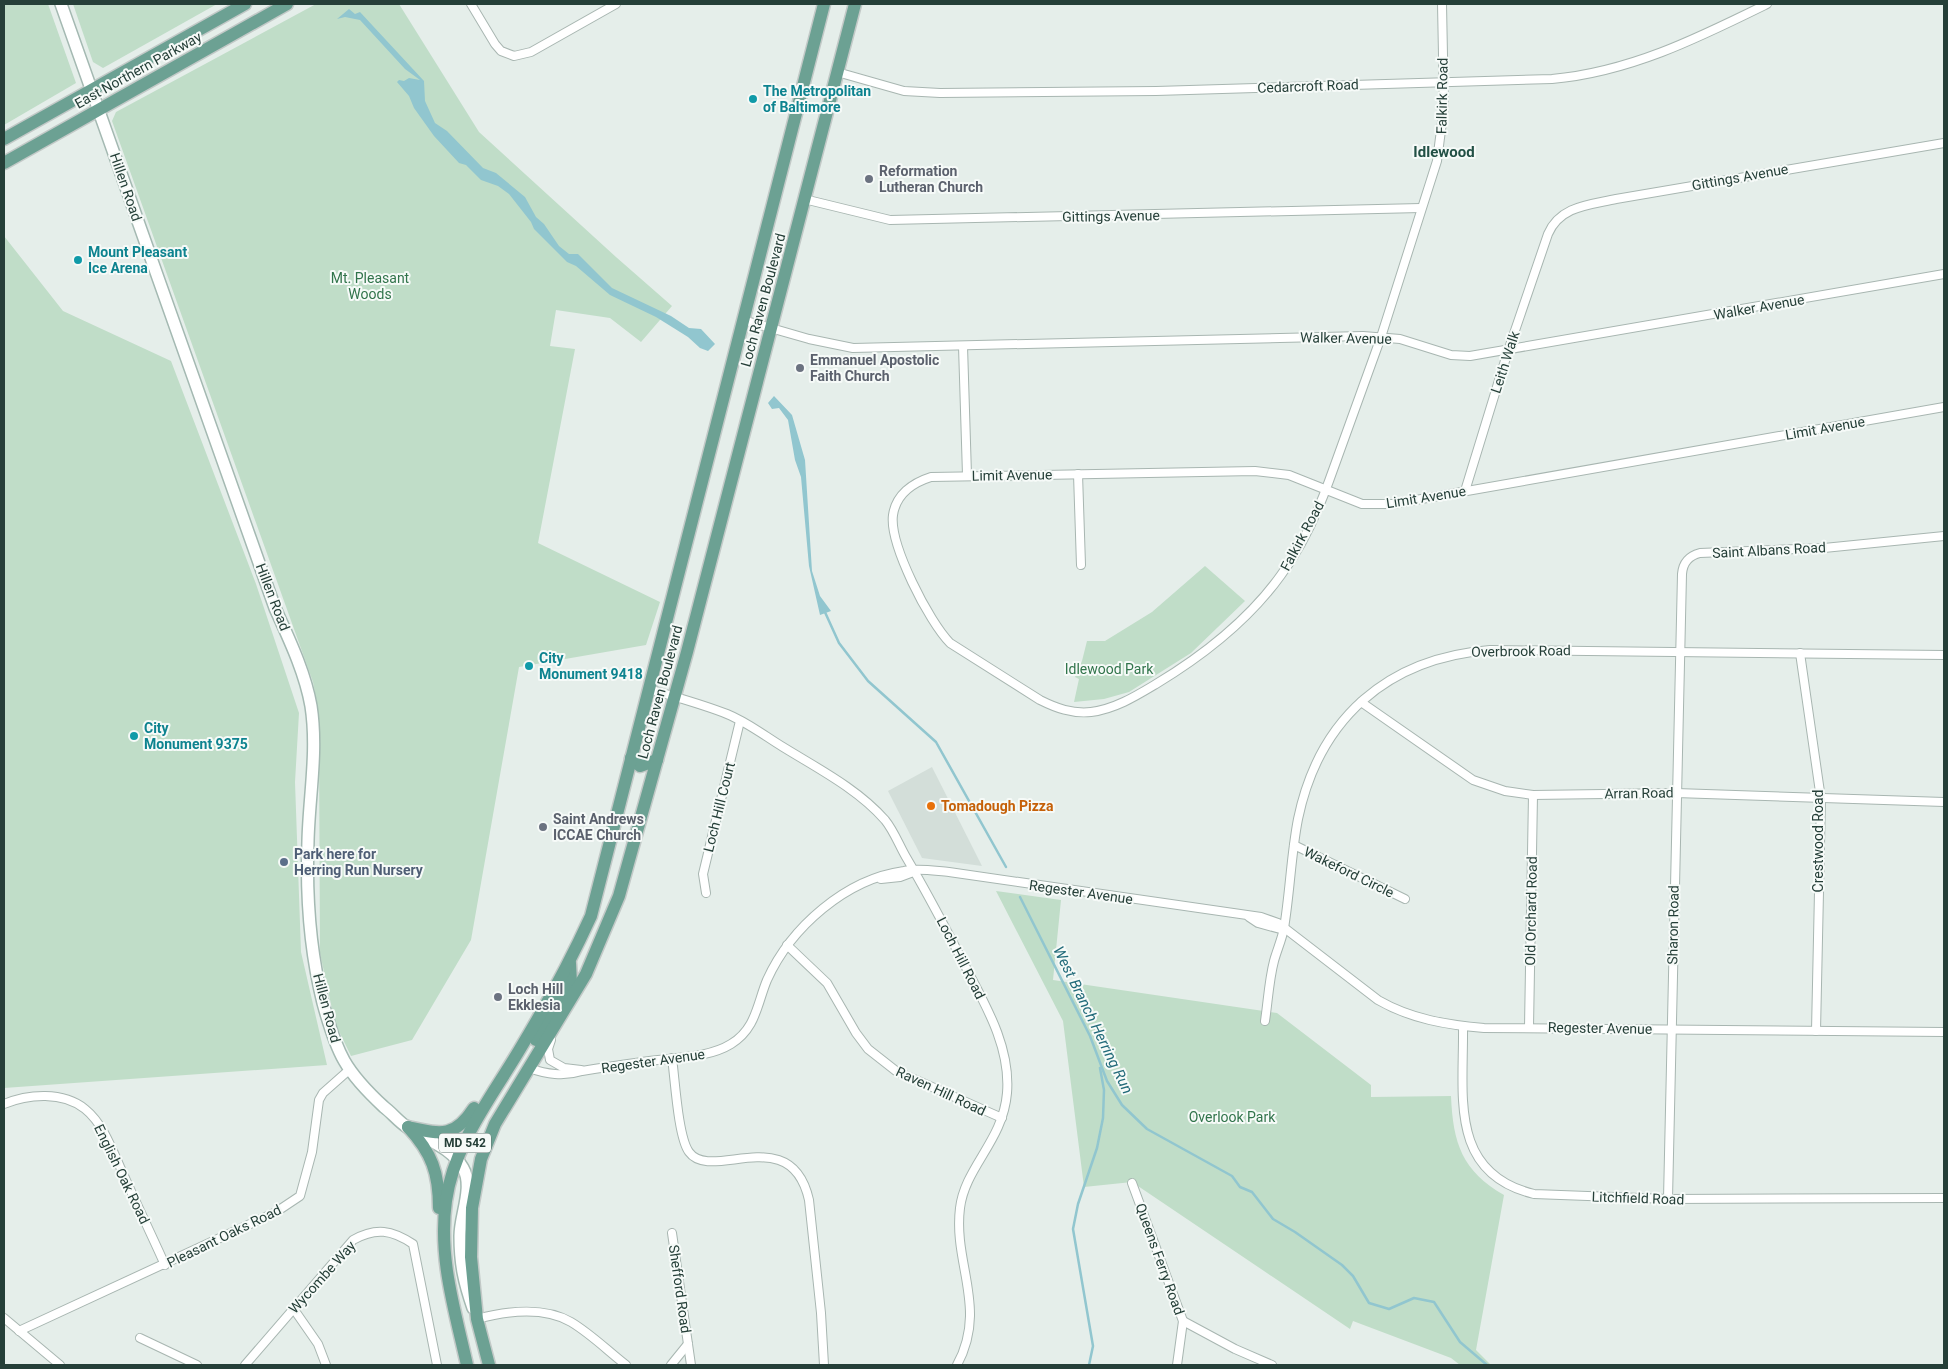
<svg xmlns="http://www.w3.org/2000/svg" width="1948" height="1369" viewBox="0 0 1948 1369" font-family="Roboto,sans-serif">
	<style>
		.built { fill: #d3ded9 }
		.green { fill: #c0ddc8 }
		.water { fill: #91c6cf }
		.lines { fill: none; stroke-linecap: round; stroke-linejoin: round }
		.stream { stroke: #91c6cf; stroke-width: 2.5 }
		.street-casing { stroke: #a8b6b1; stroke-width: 10 }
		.secondary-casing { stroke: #a4b9b2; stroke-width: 14 }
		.primary-casing { stroke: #c2c9c7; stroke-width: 15 }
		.street { stroke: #fff; stroke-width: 8 }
		.secondary { stroke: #fff; stroke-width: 11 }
		.primary { stroke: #6ca193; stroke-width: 12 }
		.culture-dot { fill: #0f9aa8; stroke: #f6faf8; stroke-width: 2 }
		.worship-dot { fill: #6b7280; stroke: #f6faf8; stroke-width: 2 }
		.food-dot { fill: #e8710a; stroke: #f6faf8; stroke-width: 2 }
		.service-dot { fill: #5c6f8a; stroke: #f6faf8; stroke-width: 2 }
		.labels { text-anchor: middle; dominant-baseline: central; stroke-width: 4; stroke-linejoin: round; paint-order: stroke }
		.shield { fill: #f6faf8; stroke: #647772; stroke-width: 1 }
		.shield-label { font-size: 12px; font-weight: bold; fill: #253f38 }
		.street-label { font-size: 14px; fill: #253f38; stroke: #f6faf8 }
		.culture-label { font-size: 14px; font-weight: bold; fill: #0d838f; stroke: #f6faf8; text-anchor: start }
		.worship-label { font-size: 14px; font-weight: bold; fill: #5b616d; stroke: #f6faf8; text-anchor: start }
		.park-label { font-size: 14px; fill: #31744b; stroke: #f6faf8 }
		.food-label { font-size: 14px; font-weight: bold; fill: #c56008; stroke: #f6faf8; text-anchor: start }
		.service-label { font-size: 14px; font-weight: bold; fill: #4e5e75; stroke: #f6faf8; text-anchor: start }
		.neighbourhood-label { font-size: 15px; font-weight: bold; fill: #225045; stroke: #f6faf8 }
		.water-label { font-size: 15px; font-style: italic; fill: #216a79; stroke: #f6faf8 }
	</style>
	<rect width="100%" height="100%" fill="#e5eeea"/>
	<polygon class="built" points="932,767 982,866 922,858 888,791"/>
	<g class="green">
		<polygon points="4,4 48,4 76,83 4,125"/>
		<polygon points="73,4 217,4 103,68 93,62"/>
		<polygon points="316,4 399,4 479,132 616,257 672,306 641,342 610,318 556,310 550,346 575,349 538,543 660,602 646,645 519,667 471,940 412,1040 351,1056 335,1023 320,953 319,740 318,708 313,682 112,121 116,112"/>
		<polygon points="4,236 63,311 171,361 256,584 299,713 295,782 301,952 327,1065 4,1088"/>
		<polygon points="1205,566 1245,601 1191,653 1129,692 1104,699 1074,702 1079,679 1075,677 1082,661 1087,641 1105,641 1152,612"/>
		<path d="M 996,891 L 1061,900 L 1053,980 L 1277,1013 L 1371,1085 L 1371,1097 L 1451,1096 C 1453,1143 1462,1171 1504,1195 L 1476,1350 L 1491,1365 L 1460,1365 L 1451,1358 L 1353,1321 L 1350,1329 L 1132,1182 L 1084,1187 L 1063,1021 Z"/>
	</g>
	<g class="water">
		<polygon points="349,9 355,14 360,12 424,81 425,101 435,123 447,131 483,168 496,173 525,197 536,217 544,224 559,246 569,254 578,254 612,288 671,316 689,328 701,329 715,344 708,351 700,348 688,337 656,317 610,295 576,266 567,262 534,229 531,222 509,194 498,186 481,180 466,165 459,163 434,136 414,108 409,96 397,82 399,80 404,81 409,78 420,80 405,69 360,20 345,17 337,19"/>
		<polygon points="774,396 792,415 805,460 812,571 820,596 831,611 820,615 809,566 801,477 795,460 788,420 779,408 772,409 768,403"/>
	</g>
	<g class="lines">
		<g class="stream">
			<polyline points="824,610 839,643 868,681 936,742 1006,867"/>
			<polyline points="1020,897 1090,1036 1107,1081 1122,1105 1147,1129 1232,1176 1240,1187 1252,1192 1273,1219 1295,1232 1342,1265 1353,1276 1369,1303 1389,1309 1414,1298 1434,1302 1460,1342 1487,1365"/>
			<polyline points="1089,1365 1093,1346 1073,1229 1078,1204 1097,1148 1103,1118 1104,1090 1100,1068"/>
		</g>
		<defs>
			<g id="street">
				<polyline points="471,4 495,44 501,51 514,56 531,52 616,4"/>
				<path d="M 1442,4 L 1444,107 L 1437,161 L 1381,337 L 1329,481 C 1317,514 1302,547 1281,575 C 1248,621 1204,655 1156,684 C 1136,696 1115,709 1091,712 C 1072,714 1056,708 1040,700 L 950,643 C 929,622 889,544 893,515 C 896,495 912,483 931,477 L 1255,471 L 1289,475 L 1362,504 L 1393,504 L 1944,407"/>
				<path d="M 837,72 L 904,91 L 940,93 L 1156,91 L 1552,79 C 1630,72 1698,38 1767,4"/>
				<polyline points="804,199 890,220 1421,208"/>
				<polyline points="743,320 809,339 853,348 1363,336 1400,339 1451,355 1470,356 1944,274"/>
				<polyline points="963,346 967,475"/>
				<polyline points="1078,474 1081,565"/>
				<path d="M 1465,491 L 1508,351 L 1548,234 C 1560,206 1589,205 1616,199 L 1944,143"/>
				<polyline points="1800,653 1821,799 1816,1031"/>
				<path d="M 649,689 C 675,697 702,704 727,714 C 747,722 765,736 783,747 C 817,768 858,789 885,820 C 894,831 899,845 906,857 C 926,891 944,925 962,960 C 983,1001 1011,1045 1007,1093 C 1003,1141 965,1167 960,1208 C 953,1264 988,1308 957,1365"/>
				<polyline points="1361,702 1473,780 1505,791 1533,795 1676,793 1944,802"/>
				<polyline points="1294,845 1405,899"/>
				<polyline points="881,879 900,877 916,871"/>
				<polyline points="706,893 703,874 740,721"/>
				<polyline points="1249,917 1258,923 1284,930"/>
				<polyline points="787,945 827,983 856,1033 868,1049 896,1071 1002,1118"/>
				<path d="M 1265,1021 C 1268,1001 1269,980 1274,961 C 1277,950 1282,939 1284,928 C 1290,892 1291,855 1298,819 C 1319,718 1388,658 1490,650 L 1944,655"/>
				<path d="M 1463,1026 C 1464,1095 1448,1173 1534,1194 L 1668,1199 L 1944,1198"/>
				<polyline points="1529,1027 1533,795"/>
				<polyline points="551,1040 548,1049 550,1060 564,1068 581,1070"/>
				<path d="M 672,1058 C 675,1079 678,1137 689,1152 C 711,1183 791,1120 809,1200 L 821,1313 L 824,1365"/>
				<path d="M 528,1068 C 547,1074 563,1077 582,1071 C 607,1067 632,1063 658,1060 C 681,1057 710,1057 731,1044 C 756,1029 757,1004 767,980 C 791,927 846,879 904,871 C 918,868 935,871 949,872 L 1261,917 L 1278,923 L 1378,1000 C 1411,1019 1447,1025 1484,1028 L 1944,1032"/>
				<path d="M 4,1104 C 28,1094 63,1091 85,1109 C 105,1125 114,1155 125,1178 C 138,1207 152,1236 165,1265"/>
				<polyline points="1132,1183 1183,1321 1177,1365"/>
				<path d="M 1668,1199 L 1682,574 C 1683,562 1689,556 1700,553 L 1824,548 L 1944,536"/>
				<polyline points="672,1233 691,1365"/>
				<polyline points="293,1308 318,1344 326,1365"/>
				<polyline points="4,1318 60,1365"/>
				<path d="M 477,1319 C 507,1311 543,1306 571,1322 C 591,1334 608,1351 626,1365"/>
				<polyline points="1183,1321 1235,1349 1272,1365"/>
				<polyline points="19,1331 276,1212 300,1196 312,1152 319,1100 323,1093 349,1070"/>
				<polyline points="140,1338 197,1365"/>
				<path d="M 245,1365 L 353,1240 C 376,1227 392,1230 413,1244 L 437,1365"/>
				<polyline points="671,1365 688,1344"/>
			</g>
			<path id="secondary" d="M 61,4 L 275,608 C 289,639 305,672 311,706 C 318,751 309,797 308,841 C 306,894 310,951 323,1003 C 337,1054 345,1071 384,1107 C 392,1113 399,1122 407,1127 C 427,1141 450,1146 463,1168 C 474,1187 460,1215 460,1236 C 460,1264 464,1282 473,1308"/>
			<g id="primary">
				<polyline points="4,139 245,4"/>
				<polyline points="4,163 287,4"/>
				<polyline points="631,758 640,766 657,760"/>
				<polyline points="536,1040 571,983 570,963"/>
				<path d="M 408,1127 C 440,1134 454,1139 474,1108"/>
				<path d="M 408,1127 C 432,1153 439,1173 439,1208"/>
				<path d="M 467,1365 C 455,1311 438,1257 446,1201 C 454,1144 491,1098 520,1049 C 546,1006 570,962 591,916 L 824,4"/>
				<polyline points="489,1365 477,1319 471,1257 472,1208 481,1159 495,1124 586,974 619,896 687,652 855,4"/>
			</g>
		</defs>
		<use href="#street" class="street-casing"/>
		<use href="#secondary" class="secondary-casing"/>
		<use href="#primary" class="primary-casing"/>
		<use href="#street" class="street"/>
		<use href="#secondary" class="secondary"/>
		<use href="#primary" class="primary"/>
	</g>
	<g class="culture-dot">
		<circle cx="753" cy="99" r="5"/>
		<circle cx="78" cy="260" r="5"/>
		<circle cx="529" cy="666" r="5"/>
		<circle cx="134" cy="736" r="5"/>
	</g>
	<g class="worship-dot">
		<circle cx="869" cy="179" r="5"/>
		<circle cx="800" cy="368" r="5"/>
		<circle cx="543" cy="827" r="5"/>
		<circle cx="498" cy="997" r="5"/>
	</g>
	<circle class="food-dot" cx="931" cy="806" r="5"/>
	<circle class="service-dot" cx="284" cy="862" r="5"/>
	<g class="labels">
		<rect class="shield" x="439" y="1133.5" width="52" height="19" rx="4"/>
		<g class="shield-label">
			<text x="465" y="1143">MD 542</text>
		</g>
		<g class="street-label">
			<text transform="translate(138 70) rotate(-29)">East Northern Parkway</text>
			<text transform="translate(1308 86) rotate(-2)">Cedarcroft Road</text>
			<text transform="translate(1442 96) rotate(-89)">Falkirk Road</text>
			<text transform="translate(1740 177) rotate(-10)">Gittings Avenue</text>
			<text transform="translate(126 187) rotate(71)">Hillen Road</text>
			<text transform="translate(1111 216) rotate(-1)">Gittings Avenue</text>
			<text transform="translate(763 300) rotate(-75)">Loch Raven Boulevard</text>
			<text transform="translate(1759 307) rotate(-10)">Walker Avenue</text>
			<text transform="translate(1346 338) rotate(1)">Walker Avenue</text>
			<text transform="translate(1505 362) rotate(-72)">Leith Walk</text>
			<text transform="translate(1825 428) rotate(-10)">Limit Avenue</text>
			<text transform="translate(1012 475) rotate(-1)">Limit Avenue</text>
			<text transform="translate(1426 497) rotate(-9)">Limit Avenue</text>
			<text transform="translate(1302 536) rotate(-62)">Falkirk Road</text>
			<text transform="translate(1769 550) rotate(-3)">Saint Albans Road</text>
			<text transform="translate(273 597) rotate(69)">Hillen Road</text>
			<text transform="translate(1521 651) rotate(-1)">Overbrook Road</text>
			<text transform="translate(660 692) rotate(-75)">Loch Raven Boulevard</text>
			<text transform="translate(1639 793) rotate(-1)">Arran Road</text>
			<text transform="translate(719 807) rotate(-76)">Loch Hill Court</text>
			<text transform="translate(1818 841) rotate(-90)">Crestwood Road</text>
			<text transform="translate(1349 872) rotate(26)">Wakeford Circle</text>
			<text transform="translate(1081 892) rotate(8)">Regester Avenue</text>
			<text transform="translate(1531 911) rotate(-89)">Old Orchard Road</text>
			<text transform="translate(1673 925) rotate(-89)">Sharon Road</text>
			<text transform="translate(961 958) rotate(63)">Loch Hill Road</text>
			<text transform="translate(327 1008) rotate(75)">Hillen Road</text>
			<text transform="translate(1600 1028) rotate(1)">Regester Avenue</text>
			<text transform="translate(653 1061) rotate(-8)">Regester Avenue</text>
			<text transform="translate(941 1091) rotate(25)">Raven Hill Road</text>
			<text transform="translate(122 1174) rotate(64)">English Oak Road</text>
			<text transform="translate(1638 1198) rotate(2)">Litchfield Road</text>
			<text transform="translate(224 1236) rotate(-26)">Pleasant Oaks Road</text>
			<text transform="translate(1160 1259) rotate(70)">Queens Ferry Road</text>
			<text transform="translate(322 1277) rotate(-48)">Wycombe Way</text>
			<text transform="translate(680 1289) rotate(82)">Shefford Road</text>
		</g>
		<g class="culture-label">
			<text x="763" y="91">The Metropolitan<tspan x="763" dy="16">of Baltimore</tspan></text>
			<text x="88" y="252">Mount Pleasant<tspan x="88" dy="16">Ice Arena</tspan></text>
			<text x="539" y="658">City<tspan x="539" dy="16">Monument 9418</tspan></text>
			<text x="144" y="728">City<tspan x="144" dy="16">Monument 9375</tspan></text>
		</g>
		<g class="worship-label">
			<text x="879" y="171">Reformation<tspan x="879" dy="16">Lutheran Church</tspan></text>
			<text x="810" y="360">Emmanuel Apostolic<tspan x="810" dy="16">Faith Church</tspan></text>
			<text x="553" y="819">Saint Andrews<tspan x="553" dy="16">ICCAE Church</tspan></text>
			<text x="508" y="989">Loch Hill<tspan x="508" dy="16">Ekklesia</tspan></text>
		</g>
		<g class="park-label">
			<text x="370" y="278">Mt. Pleasant<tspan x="370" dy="16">Woods</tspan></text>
			<text x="1109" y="669">Idlewood Park</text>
			<text x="1232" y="1117">Overlook Park</text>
		</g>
		<g class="food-label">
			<text x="941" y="806">Tomadough Pizza</text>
		</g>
		<g class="service-label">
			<text x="294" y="854">Park here for<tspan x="294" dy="16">Herring Run Nursery</tspan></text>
		</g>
		<g class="neighbourhood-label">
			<text x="1444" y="152">Idlewood</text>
		</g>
		<g class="water-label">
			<text transform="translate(1093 1020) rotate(64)">West Branch Herring Run</text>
		</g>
	</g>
	<rect width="1948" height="1369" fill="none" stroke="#253f38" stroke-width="10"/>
</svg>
